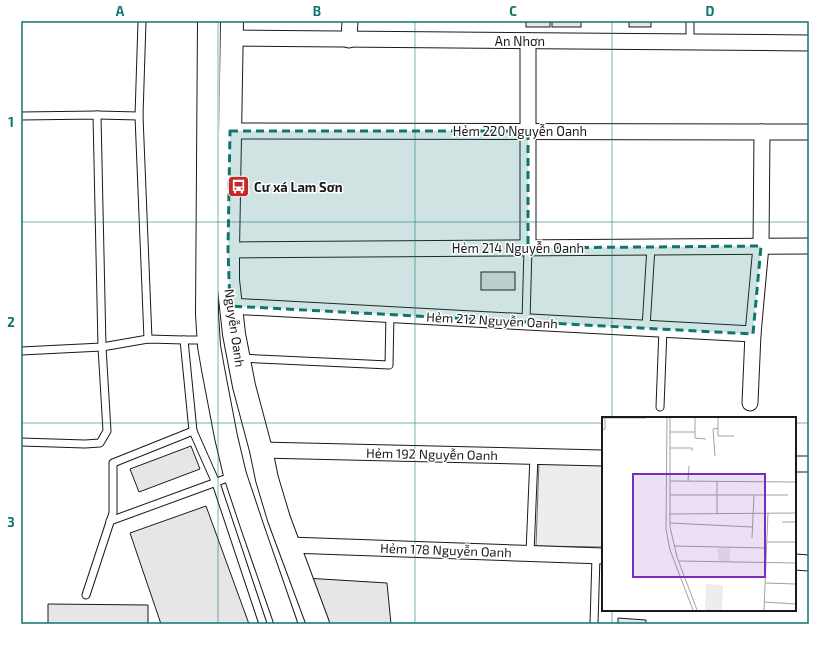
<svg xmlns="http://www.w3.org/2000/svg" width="830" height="645" viewBox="0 0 830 645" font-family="'Exo 2',sans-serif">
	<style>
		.built { fill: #ededed; stroke: #6a6a6a }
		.building { fill: #e6e6e6; stroke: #1a1a1a }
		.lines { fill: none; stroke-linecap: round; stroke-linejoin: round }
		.lane-casing { stroke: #1a1a1a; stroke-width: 9 }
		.street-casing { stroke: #1a1a1a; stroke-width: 17 }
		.primary-casing { stroke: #1a1a1a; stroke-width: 24 }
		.lane { stroke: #fff; stroke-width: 7 }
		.street { stroke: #fff; stroke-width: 15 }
		.primary { stroke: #fff; stroke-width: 22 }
		.marked { fill: #0f766e; fill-opacity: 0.2; stroke: #0f766e; stroke-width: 3; stroke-dasharray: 8 5; stroke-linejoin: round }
		.grid { fill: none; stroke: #0f766e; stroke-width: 1; stroke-opacity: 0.55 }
		.labels { text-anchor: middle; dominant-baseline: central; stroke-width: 3; stroke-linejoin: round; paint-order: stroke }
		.street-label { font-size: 13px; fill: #1a1a1a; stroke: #fff }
		.poi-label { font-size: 13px; font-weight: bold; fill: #1a1a1a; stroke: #fff; text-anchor: start }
		.inset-road { fill: none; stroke: #a3a3a3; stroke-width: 1 }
		.view { fill: #7b2cbf; fill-opacity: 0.15; stroke: #7b2cbf; stroke-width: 2 }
		.inset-edge { fill: none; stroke: #1a1a1a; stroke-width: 2 }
		.neatline { fill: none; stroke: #0f766e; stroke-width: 1.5 }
		.grid-label { font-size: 13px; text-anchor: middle; font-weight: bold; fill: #0f766e }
	</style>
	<rect width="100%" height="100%" fill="#fff"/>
	<polygon class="built" points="539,462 603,463 603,547 536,546"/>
	<g class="building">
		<rect x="526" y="21" width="24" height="6"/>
		<rect x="552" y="21" width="29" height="6"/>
		<rect x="629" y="21" width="22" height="6"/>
		<rect x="481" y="272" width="34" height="18"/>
		<polygon points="191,446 200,469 139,492 130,469"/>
		<polygon points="206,506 249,624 161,624 130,533"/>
		<polygon points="305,578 387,583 391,624 323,624"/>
		<polygon points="48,604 148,605 148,624 48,624"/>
		<polygon points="618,618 646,620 646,624 618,624"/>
	</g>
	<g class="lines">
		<defs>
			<g id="lane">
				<polyline points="142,21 139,116 148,339"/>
				<polyline points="690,42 690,21"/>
				<polyline points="97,115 139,116"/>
				<polyline points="21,116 97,115 102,347 107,431 100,443 85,444 21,442"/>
				<polyline points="526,322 528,248"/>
				<polyline points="646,328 651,247"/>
				<polyline points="207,340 184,340 193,431 216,483 263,624"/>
				<polyline points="21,351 102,347 148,339 184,340"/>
				<polyline points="240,358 389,365 390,314"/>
				<polyline points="660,407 663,329"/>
				<polyline points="110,521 233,476"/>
				<polyline points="530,553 534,456"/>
				<polyline points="86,595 113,513 113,463 193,431"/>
				<polyline points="594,624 596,556"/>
			</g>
			<g id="street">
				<polyline points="232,38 809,43"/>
				<polyline points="349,40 350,21"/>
				<polyline points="230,131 809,132"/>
				<polyline points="528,248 528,41"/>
				<polyline points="228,250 809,246"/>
				<polyline points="230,306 753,334"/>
				<polyline points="750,403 753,334 761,246 762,132"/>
				<polyline points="261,450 603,458"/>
				<polyline points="795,464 809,464"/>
				<polyline points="289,545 603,556"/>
				<polyline points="795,562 809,563"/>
			</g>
			<g id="primary">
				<polyline points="209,21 207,314 209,346 213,369 226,437 235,475 252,526 286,624"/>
				<polyline points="232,21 228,250 228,280 234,334 244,386 261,450 267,479 279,519 318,624"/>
			</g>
		</defs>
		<use href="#lane" class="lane-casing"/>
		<use href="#street" class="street-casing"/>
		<use href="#primary" class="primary-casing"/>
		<use href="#lane" class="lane"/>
		<use href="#street" class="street"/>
		<use href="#primary" class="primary"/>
	</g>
	<path class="marked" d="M 230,131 L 528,131 L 528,248 L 761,246 L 753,334 L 230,306 L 228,250 Z"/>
	<path class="grid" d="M 218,21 L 218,624M 415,21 L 415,624M 612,21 L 612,418M 21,222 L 809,222M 21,423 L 603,423M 795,423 L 809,423M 612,610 L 612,624"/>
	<defs>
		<symbol id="bus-square" viewBox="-11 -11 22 22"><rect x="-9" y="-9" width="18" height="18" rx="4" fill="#c62828" stroke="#fff"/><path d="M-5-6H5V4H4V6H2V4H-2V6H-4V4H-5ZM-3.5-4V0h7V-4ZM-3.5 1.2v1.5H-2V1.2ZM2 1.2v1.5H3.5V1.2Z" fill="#fff"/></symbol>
	</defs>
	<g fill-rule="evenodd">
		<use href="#bus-square" x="226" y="174" width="25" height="25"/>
	</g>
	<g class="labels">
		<g class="street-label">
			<text x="520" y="41">An Nhơn</text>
			<text x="520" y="131">Hẻm 220 Nguyễn Oanh</text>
			<text x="518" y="248">Hẻm 214 Nguyễn Oanh</text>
			<text transform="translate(492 320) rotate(3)">Hẻm 212 Nguyễn Oanh</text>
			<text transform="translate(235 328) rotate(82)">Nguyễn Oanh</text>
			<text transform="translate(432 454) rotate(1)">Hẻm 192 Nguyễn Oanh</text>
			<text transform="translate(446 550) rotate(2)">Hẻm 178 Nguyễn Oanh</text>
		</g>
		<g class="poi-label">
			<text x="254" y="187">Cư xá Lam Sơn</text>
		</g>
	</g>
	<g transform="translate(602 417)">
		<rect width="194" height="194" fill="#fff"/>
		<path d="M 116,131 L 128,131 L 128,144 L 116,144 ZM 104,167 L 121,168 L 120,193 L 103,193 Z" fill="#ededed"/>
		<path class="inset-road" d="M 0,1 L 44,1M 65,1 L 64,112 L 68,133 L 91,193M 68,1 L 68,110 L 75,140 L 95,193M 116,11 L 116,19 L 132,19M 0,13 L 3,12 L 3,1M 68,15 L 93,15 L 93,21 L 104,22M 93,15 L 93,1M 68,31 L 90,31 L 90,34M 113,39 L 111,12 L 116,11 L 116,1M 68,64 L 194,65M 86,64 L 87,49M 68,78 L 186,78M 67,97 L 194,96M 115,97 L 115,64M 180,105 L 194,105M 68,106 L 150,110M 150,121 L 152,78M 165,125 L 194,125M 72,129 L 165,131M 77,144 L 194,146M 163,166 L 194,167M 162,185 L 194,187M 162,193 L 166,96"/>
		<path class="view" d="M 31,57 L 163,57 L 163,160 L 31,160 Z"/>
		<rect width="194" height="194" class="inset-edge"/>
	</g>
	<rect width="830" height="645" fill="none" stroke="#ffffff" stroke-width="44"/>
	<rect x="22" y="22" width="786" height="601" class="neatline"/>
	<g class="grid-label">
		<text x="120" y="16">A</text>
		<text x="317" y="16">B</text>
		<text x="513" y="16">C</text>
		<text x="710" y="16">D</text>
		<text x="11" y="127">1</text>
		<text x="11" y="327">2</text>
		<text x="11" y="527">3</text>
	</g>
</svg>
